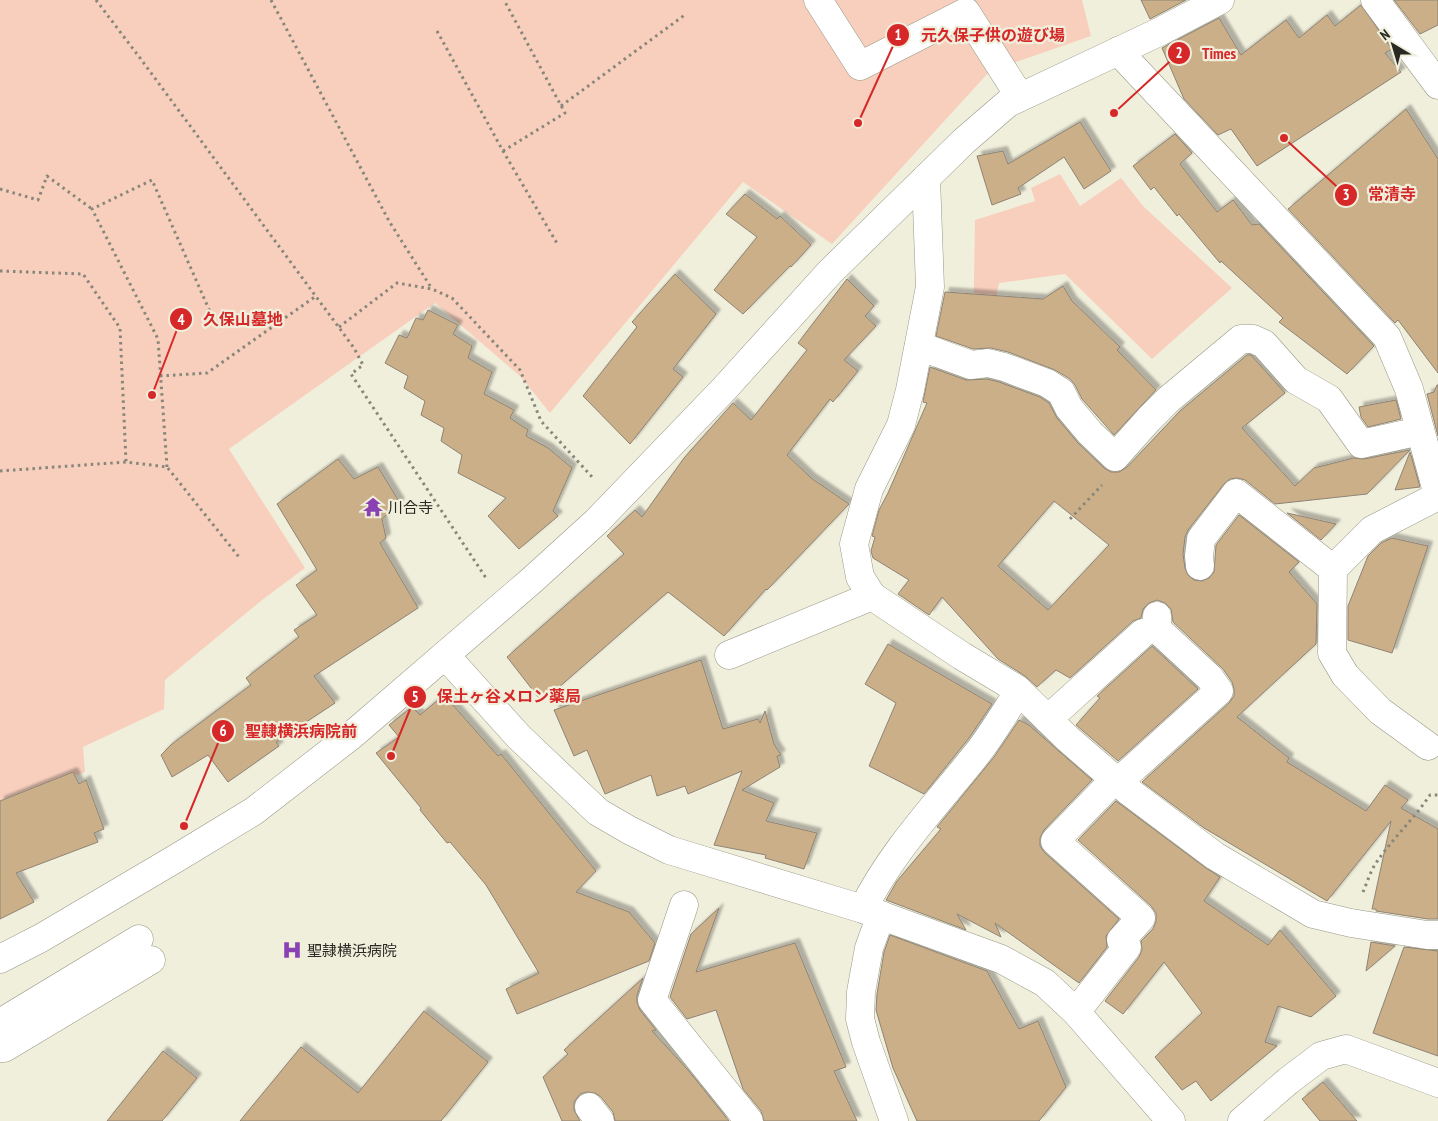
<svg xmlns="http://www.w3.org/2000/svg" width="1438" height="1121" viewBox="0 0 1438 1121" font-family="'PT Sans Narrow','Noto Sans JP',sans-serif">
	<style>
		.green { fill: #f8cfbd }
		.building { fill: #cbaf88; stroke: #8e8375; fill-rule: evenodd; filter: url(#shadow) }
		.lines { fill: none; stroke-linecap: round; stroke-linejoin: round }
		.minor-casing { stroke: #989786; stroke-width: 29 }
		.path { stroke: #87867a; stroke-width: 3; stroke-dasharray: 2.5 4; stroke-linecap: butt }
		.minor { stroke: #fff; stroke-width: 28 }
		.labels { text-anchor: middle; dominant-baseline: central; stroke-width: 4.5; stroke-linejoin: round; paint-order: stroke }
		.poi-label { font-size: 15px; fill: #292822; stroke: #f0efdc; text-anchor: start }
		.leader { fill: none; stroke: #d62828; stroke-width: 2 }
		.callout-dot { fill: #d62828; stroke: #f0efdc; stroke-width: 2 }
		.mark-label { font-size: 15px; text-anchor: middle; font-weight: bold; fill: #fff }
		.callout-label { font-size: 16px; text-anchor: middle; font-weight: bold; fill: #d62828; stroke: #f0efdc; stroke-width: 4.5; stroke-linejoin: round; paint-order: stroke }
	</style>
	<defs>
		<filter id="shadow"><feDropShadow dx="4.5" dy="-4.5" stdDeviation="1" flood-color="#0004"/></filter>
	</defs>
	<rect width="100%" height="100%" fill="#f0efdc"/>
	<g class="green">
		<polygon points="0,0 1082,0 1091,36 990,71 832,244 743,182 550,413 521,377 435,303 229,449 305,568 262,600 165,680 164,709 83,747 85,772 0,805"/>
		<polygon points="1060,174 1080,206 1121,178 1144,207 1232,288 1152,359 1065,274 999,283 986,342 973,342 975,220 1035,201 1031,188"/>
	</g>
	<g class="building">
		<polygon points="1141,0 1186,0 1150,19"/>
		<polygon points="1394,0 1438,0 1438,25 1420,34"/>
		<polygon points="1361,5 1392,49 1385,53 1401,72 1257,166 1231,129 1218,135 1184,99 1162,48 1219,18 1241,55 1286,20 1299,38 1327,15 1335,26"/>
		<polygon points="1406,109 1438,159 1438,373 1398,320 1395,323 1288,209"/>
		<polygon points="1080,122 1111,171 1084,189 1064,157 1018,188 1021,194 992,205 977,156 1003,151 1008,164"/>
		<polygon points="1175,134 1192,153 1180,164 1217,212 1233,200 1252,225 1259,224 1374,346 1347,374 1279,322 1283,318 1221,261 1220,263 1179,214 1177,216 1154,187 1151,190 1133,166"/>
		<polygon points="745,194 777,219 780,216 811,245 791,267 790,266 743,314 714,290 757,237 726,214"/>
		<polygon points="675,274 716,314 673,369 683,377 630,444 583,396 637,327 632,322"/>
		<polygon points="847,279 874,306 865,316 876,326 844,360 858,371 833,402 830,399 787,455 811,478 849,504 767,590 766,589 724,636 668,592 542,702 507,657 624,554 607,536 635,510 642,517 684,458 733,403 751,420 807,350 798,343"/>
		<polygon points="1063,286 1072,301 1120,347 1117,350 1156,390 1114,435 1082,399 1075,385 1070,379 1055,370 1008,352 991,348 973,349 936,336 945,292 1043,299"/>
		<polygon points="428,310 458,325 453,334 472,346 468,358 492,372 484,394 514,410 510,418 528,430 526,436 548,448 572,468 553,511 558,516 519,549 488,516 506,498 458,473 462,455 441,441 444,428 421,415 425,401 404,388 408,376 385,363 399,335 407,338 416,318 423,320"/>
		<path d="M 1247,355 L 1251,355 L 1285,393 L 1242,428 L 1295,486 L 1314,468 L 1354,458 L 1364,459 L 1410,450 L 1367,494 L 1275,504 L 1245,480 L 1238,478 L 1230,479 L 1224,484 L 1188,530 L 1185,537 L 1183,554 L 1185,568 L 1188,575 L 1194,580 L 1202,581 L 1209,578 L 1214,572 L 1216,545 L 1239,515 L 1299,562 L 1289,572 L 1317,604 L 1316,644 L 1237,717 L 1289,758 L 1287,762 L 1366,811 L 1385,785 L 1408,800 L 1401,808 L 1438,829 L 1438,919 L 1428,919 L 1376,911 L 1376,909 L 1372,909 L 1391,821 L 1327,901 L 1204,828 L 1142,782 L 1229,703 L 1234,696 L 1234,689 L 1232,682 L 1223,669 L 1173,622 L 1171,609 L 1165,603 L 1157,600 L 1149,603 L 1143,609 L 1141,618 L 1133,621 L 1070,678 L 1056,670 L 1037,687 L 1025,676 L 998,659 L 942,597 L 929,615 L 898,594 L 909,580 L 873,558 L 871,551 L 875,537 L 872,536 L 879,510 L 888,493 L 927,403 L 923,402 L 930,367 L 966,380 L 987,379 L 999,382 L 1040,397 L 1049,403 L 1057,418 L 1078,443 L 1104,468 L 1111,472 L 1119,472 L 1127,467 L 1180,411 ZM 1054,501 L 1109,545 L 1048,610 L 998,566 Z"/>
		<polygon points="1437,385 1438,385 1438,436 1427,394 1434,392"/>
		<polygon points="1396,400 1401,419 1368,427 1361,417 1359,407"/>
		<polygon points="1410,452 1420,487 1395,490"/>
		<polygon points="338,459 354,479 378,467 400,503 382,519 386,538 380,543 418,608 314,676 335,703 276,742 279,746 228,782 208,755 172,777 161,755 172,744 251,685 246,678 299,637 294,630 317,615 296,585 317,570 277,504"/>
		<polygon points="1287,513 1336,524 1321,540"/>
		<polygon points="1392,538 1428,546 1392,653 1348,640 1348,606 1368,556 1381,543"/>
		<polygon points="888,644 992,704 969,738 924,794 869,766 896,703 865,684"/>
		<polygon points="1152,646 1198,689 1118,761 1076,725 1100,698 1097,696"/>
		<polygon points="701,660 723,729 758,719 760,723 765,711 774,744 781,755 777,756 780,767 742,790 774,803 766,821 817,833 804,869 765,858 766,855 714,845 742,771 688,794 685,786 657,796 651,775 605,794 587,750 574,756 554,710"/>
		<polygon points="444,695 498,756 501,754 596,871 576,892 629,912 655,943 649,961 517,1014 506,989 539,973 486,885 450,842 447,843 420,810 421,808 376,753 399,737 389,725 412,707 420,715"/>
		<polygon points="1019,720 1029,725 1092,780 1044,830 1040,838 1040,846 1045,853 1119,919 1106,936 1107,947 1079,983 995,923 1001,937 957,914 966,930 886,900 897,881 941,829 937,827 994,757"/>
		<polygon points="73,772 79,784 86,780 104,829 94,833 98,842 16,873 34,902 0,919 0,801"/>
		<polygon points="1116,801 1206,868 1220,877 1204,901 1268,945 1280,930 1336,996 1311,1017 1278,1006 1265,1042 1277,1046 1211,1101 1196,1081 1182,1090 1155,1057 1202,1013 1164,962 1123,1014 1105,1001 1139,957 1142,950 1141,941 1153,929 1156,921 1156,913 1151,906 1078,840"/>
		<polygon points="719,908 696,972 795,943 846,1067 834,1071 857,1121 764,1121 761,1111 743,1089 716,1010 687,1019 670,997 691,934"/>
		<polygon points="890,935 987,971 1019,1029 1038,1021 1066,1087 1039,1121 917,1121 893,1068 876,1010 877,994 884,952"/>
		<polygon points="1371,942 1395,946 1366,971"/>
		<polygon points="1404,947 1438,951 1438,1056 1373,1033"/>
		<polygon points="643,978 637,995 637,1002 640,1010 656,1030 652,1031 688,1070 729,1121 615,1121 613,1112 601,1097 595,1093 587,1092 580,1094 574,1102 574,1110 580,1121 562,1121 543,1077 568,1054 564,1050"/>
		<polygon points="424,1011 488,1062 441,1121 240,1121 301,1047 358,1093"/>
		<polygon points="163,1051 197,1078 162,1121 107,1121"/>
		<polygon points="1323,1082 1357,1121 1320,1121 1302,1099"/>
	</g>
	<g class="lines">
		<defs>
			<g id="minor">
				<polyline points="818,0 860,66 966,12 1020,97"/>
				<polyline points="1375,0 1438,85"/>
				<polyline points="1118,51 1387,337 1409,389 1438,495"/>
				<polyline points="926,178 930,287 910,390 901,425 869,489 854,544 860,577 872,596 962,656 1017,689 1068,739 1127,790 1215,856 1313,914 1351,923 1427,935 1438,935"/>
				<polyline points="919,346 971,365 988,363 1004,367 1047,383 1061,392 1069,408 1090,433 1115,457 1149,419 1169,399 1241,339 1253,339 1264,344 1296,380 1329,399 1361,444 1420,431"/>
				<polyline points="1200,566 1199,556 1201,539 1236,493 1333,569 1372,530 1438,496"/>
				<polyline points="1333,569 1332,653 1345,675 1380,711 1428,746"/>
				<polyline points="445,655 519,737 598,812 629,830 669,850 863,909 1001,959 1045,983 1076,1012 1171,1121"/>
				<polyline points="729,655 872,596"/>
				<polyline points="1048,719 1143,633"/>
				<polyline points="1118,782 1219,691 1210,678 1157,629 1157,616"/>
				<polyline points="684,905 652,1000 749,1121"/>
				<path d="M 863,909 C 891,852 937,804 976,755 C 992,735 1005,712 1019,691"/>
				<polyline points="881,915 869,948 861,992 860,1019 866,1042 894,1121"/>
				<polyline points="0,959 41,938 175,859 254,811 352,735 531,581 597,521 725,388 830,272 964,141 1008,103 1159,32 1220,0"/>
				<polyline points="1076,1012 1127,947 1121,940 1141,918 1055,841 1115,779"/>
				<polyline points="0,1023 139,939"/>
				<polyline points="0,1048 4,1048 151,960"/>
				<polyline points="589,1107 600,1121"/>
				<polyline points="1242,1121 1288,1081 1321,1056 1346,1049 1438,1083"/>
			</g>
		</defs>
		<use href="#minor" class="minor-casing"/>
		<g class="path">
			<polyline points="96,0 140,58 354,348 363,365 351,374 486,578"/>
			<polyline points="271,0 389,221 432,289"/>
			<polyline points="437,31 503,151 558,245"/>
			<polyline points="561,106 686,14"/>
			<polyline points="503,151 565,113 504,0"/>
			<polyline points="0,189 38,200 47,176 92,209"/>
			<polyline points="0,271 83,274 120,328 126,462"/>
			<polyline points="339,327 397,283 432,289 452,298 520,370 541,421 593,478"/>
			<polyline points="160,376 207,373 316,296"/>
			<polyline points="167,467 158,339 92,209 152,180 211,314"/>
			<polyline points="0,471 126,462 167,467 239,557"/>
			<polyline points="1070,519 1102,485"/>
			<path d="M 1363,892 C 1367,883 1370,872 1376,863 C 1392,839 1414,819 1430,795 L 1438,795"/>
		</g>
		<use href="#minor" class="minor"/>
	</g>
	<defs>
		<symbol id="temple-bare" viewBox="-9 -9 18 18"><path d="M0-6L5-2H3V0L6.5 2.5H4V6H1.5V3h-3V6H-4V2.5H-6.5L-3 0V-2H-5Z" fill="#8a41b3" stroke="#f0efdc" stroke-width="2.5" paint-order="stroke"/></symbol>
		<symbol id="hospital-bare" viewBox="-9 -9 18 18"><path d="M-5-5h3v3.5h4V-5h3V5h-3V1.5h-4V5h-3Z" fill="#8a41b3" stroke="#f0efdc" stroke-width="2.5" paint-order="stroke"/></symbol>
	</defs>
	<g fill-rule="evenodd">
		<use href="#temple-bare" x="359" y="493" width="28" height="28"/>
		<use href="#hospital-bare" x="278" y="936" width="28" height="28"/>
	</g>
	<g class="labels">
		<g class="poi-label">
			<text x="388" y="507">川合寺</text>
			<text x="307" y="950">聖隷横浜病院</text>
		</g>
	</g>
	<path class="leader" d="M858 123L898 35M1114 113L1179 53M1284 138L1346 195M152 395L181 319M391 756L415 697M184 826L223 731"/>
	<g class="callout-dot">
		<circle cx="858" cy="123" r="5"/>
		<circle cx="1114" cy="113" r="5"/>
		<circle cx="1284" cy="138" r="5"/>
		<circle cx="152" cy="395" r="5"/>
		<circle cx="391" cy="756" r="5"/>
		<circle cx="184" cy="826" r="5"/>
		<circle cx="898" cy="35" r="12"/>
		<circle cx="1179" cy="53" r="12"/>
		<circle cx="1346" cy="195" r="12"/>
		<circle cx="181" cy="319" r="12"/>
		<circle cx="415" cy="697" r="12"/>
		<circle cx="223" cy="731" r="12"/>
	</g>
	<g class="mark-label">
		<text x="898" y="40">1</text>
		<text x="1179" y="58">2</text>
		<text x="1346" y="200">3</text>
		<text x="181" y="325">4</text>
		<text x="415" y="702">5</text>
		<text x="223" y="736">6</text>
	</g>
	<g class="callout-label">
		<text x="993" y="41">元久保子供の遊び場</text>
		<text x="1219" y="59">Times</text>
		<text x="1392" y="200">常清寺</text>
		<text x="243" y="325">久保山墓地</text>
		<text x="509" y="702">保土ヶ谷メロン薬局</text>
		<text x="301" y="737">聖隷横浜病院前</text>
	</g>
	<g transform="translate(1393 45) rotate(322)" stroke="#f0efdc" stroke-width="4" paint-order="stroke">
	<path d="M0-4L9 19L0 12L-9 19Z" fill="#292822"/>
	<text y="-8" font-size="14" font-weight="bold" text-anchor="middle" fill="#292822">N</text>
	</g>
</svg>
